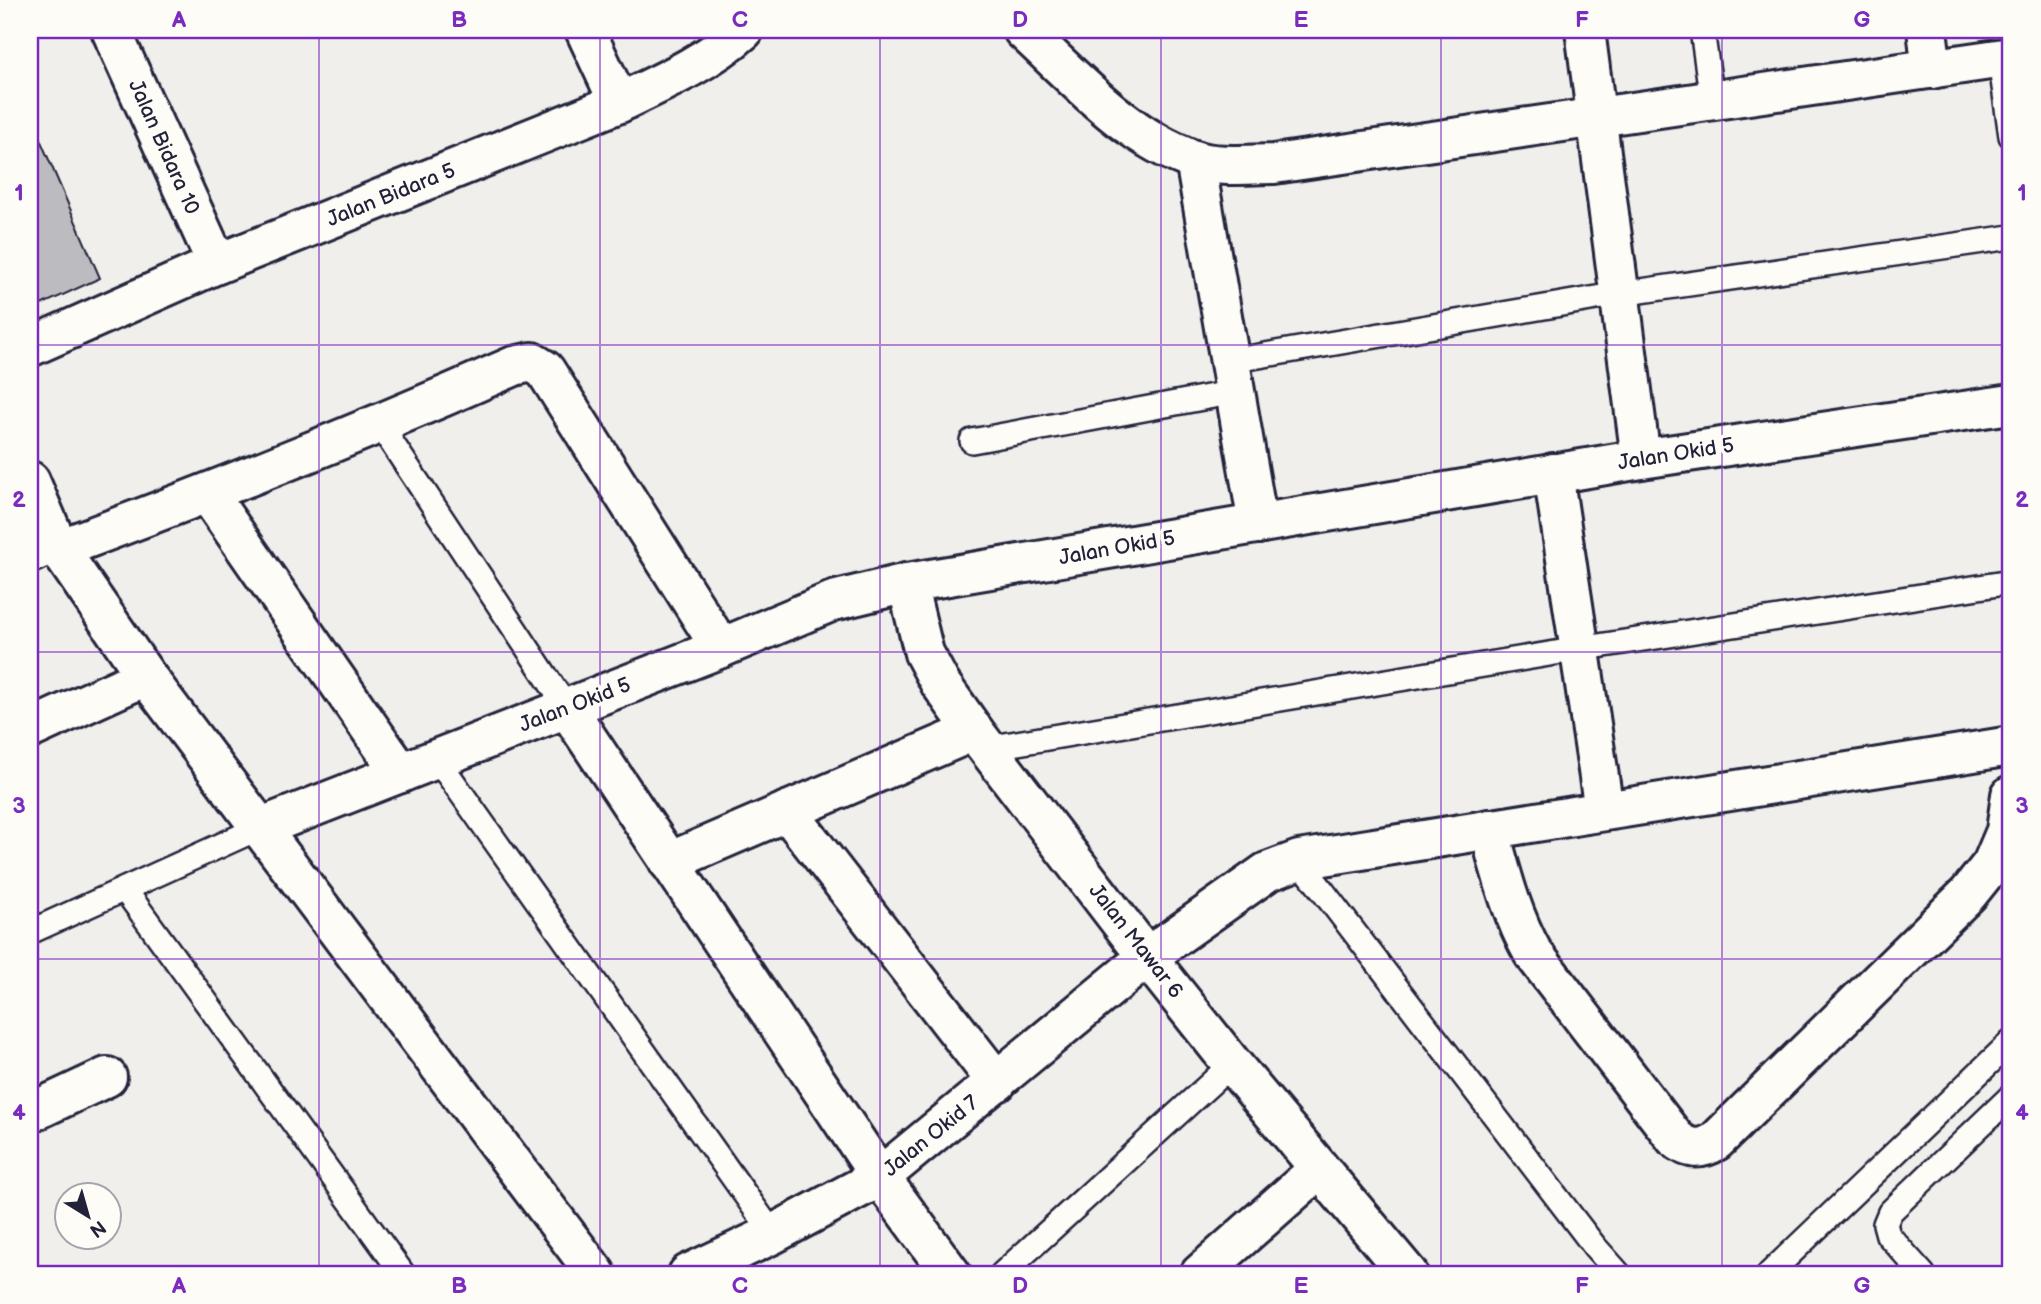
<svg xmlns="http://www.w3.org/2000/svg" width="2041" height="1304" viewBox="0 0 2041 1304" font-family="'Balsamiq Sans',sans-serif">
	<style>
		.building { fill: #bcbcc0; stroke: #22223b; stroke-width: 2 }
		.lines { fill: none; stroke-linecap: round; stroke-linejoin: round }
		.service-casing { stroke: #22223b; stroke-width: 28 }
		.minor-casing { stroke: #22223b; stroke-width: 44 }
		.tertiary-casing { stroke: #22223b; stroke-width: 44 }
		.service { stroke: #fdfcf7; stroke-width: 23 }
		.minor { stroke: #fdfcf7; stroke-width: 38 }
		.tertiary { stroke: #fdfcf7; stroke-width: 38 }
		.grid { fill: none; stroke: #7b2cbf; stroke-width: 2; stroke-opacity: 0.55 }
		.labels { text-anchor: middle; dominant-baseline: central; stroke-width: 7; stroke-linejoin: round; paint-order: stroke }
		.street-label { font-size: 21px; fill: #22223b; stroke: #fdfcf7 }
		.neatline { fill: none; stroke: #7b2cbf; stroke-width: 2.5 }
		.grid-label { font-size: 23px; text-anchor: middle; font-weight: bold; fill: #7b2cbf }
	</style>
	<rect width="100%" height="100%" fill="#f0efec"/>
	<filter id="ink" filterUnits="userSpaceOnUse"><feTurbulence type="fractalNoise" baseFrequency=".0143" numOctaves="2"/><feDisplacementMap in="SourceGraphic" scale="14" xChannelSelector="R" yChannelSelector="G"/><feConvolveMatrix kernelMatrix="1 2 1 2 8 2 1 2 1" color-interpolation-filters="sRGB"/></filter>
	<g filter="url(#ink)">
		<polygon class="building" points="30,116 100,278 30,310"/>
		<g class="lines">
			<defs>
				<g id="service">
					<polyline points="1702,30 1712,100"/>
					<polyline points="2000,59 2011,136"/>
					<polyline points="1230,361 1620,294 2011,237"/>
					<polyline points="380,425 567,708"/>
					<polyline points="972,441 1235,392"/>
					<polyline points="30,562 59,549"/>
					<polyline points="987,748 1579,649 2011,582"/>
					<polyline points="437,759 773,1234"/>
					<polyline points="1299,860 1595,1247 1619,1274"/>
					<polyline points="125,890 403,1274"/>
					<polyline points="30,932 259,828"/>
					<polyline points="1002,1274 1232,1064"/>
					<polyline points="1769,1274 2011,1042"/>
					<polyline points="1923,1274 1888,1235 1885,1224 1890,1212 2011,1096"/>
				</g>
				<g id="minor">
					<polyline points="111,30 217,264"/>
					<polyline points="585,30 619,103"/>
					<path d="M 1023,30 C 1074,77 1126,137 1194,160 C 1219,168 1248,164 1274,164 L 2011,57"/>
					<polyline points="1585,30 1641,459"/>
					<polyline points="1927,30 1932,69"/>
					<polyline points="1195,160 1258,524"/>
					<polyline points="1553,473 1604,810"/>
					<polyline points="30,481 59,549 146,676 596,1274"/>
					<polyline points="208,494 401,773"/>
					<path d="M 59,549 C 213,492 364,432 514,366 L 532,362 L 545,370 L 721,648"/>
					<polyline points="907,583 924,653 940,683 974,731 1147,957 1232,1064 1408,1274"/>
					<polyline points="567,708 880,1177 951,1274"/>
					<polyline points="30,729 146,676"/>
					<polyline points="787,811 997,1082"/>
					<polyline points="259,828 721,648 833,601 907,583 1641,459 2011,404"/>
					<path d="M 1489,829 C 1501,872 1511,914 1533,953 L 1675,1138 C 1689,1150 1700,1151 1716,1141 L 1968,894 L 1992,864 L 2006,831 L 2011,795"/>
					<polyline points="669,862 974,731"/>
					<polyline points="30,1113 107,1077"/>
					<polyline points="688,1274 773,1234 880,1177 1147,957 1267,872 1299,860 2011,746"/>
					<polyline points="1200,1274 1319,1169"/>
				</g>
				<path id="tertiary" d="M 30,347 L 217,264 L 619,103 C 663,82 708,62 744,30"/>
			</defs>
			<use href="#service" class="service-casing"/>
			<use href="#minor" class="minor-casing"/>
			<use href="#tertiary" class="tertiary-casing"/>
			<use href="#service" class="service"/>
			<use href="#minor" class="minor"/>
			<use href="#tertiary" class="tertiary"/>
		</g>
	</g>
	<path class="grid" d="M 319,30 L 319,1274M 600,30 L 600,1274M 880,30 L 880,1274M 1161,30 L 1161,1274M 1441,30 L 1441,1274M 1722,30 L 1722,1274M 30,345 L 2011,345M 30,652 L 2011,652M 30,959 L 2011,959"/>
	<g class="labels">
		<g class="street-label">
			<text transform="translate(164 147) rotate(66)">Jalan Bidara 10</text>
			<text transform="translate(391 195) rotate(-22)">Jalan Bidara 5</text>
			<text transform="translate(1676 454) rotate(-9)">Jalan Okid 5</text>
			<text transform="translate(1117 548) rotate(-10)">Jalan Okid 5</text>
			<text transform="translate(575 705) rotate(-21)">Jalan Okid 5</text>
			<text transform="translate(1136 941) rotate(52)">Jalan Mawar 6</text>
			<text transform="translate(931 1136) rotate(-39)">Jalan Okid 7</text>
		</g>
	</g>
	<rect width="2041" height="1304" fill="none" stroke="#fdfcf7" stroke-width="77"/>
	<g transform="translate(88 1216) rotate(143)"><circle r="33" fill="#fdfcf7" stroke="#a5a5ac" stroke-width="2"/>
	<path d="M0-5L12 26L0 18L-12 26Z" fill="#22223b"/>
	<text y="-10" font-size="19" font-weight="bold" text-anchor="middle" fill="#22223b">N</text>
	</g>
	<rect x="38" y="38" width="1964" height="1228" class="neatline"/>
	<g class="grid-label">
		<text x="179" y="27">A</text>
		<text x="459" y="27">B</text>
		<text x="740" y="27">C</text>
		<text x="1020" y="27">D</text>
		<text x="1301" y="27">E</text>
		<text x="1582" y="27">F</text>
		<text x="1862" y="27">G</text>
		<text x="19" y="200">1</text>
		<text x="2022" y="200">1</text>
		<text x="19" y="507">2</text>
		<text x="2022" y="507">2</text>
		<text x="19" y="813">3</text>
		<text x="2022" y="813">3</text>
		<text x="19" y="1120">4</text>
		<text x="2022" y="1120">4</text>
		<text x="179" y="1293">A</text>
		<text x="459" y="1293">B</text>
		<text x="740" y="1293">C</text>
		<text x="1020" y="1293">D</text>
		<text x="1301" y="1293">E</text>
		<text x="1582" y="1293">F</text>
		<text x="1862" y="1293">G</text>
	</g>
</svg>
